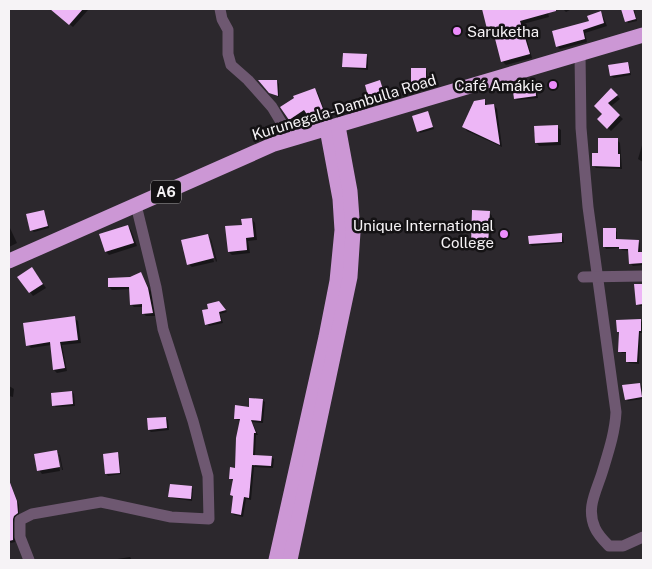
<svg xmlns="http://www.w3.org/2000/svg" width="652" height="569" viewBox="0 0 652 569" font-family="'Public Sans',sans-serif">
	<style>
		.shadow { fill: #0007 }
		.building { fill: #edb6f6 }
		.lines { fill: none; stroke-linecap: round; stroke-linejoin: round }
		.minor { stroke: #6e5871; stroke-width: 11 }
		.highway { stroke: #cc97d5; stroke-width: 15 }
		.poi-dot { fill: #ec8cfb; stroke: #141214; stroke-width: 2 }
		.labels { text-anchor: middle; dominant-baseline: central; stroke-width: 5; stroke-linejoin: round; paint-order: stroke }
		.shield { fill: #141214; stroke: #b2b0b2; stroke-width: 1 }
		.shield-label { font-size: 14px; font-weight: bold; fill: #f6f3f6 }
		.poi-label { font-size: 15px; fill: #f6f3f6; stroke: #141214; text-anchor: end }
		.street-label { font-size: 15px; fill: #f6f3f6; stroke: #141214 }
	</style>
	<rect width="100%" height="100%" fill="#2c282d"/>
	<g class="shadow">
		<polygon points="51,9 87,9 88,10 73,27"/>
		<polygon points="483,9 547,9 549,17 523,24 532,58 506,65 502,61 494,31 492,31 488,28"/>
		<polygon points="563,9 572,9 566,12"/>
		<polygon points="622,9 634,9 637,21 628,23"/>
		<polygon points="600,13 603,16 607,26 585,33 587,42 560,49 557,46 591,22"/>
		<polygon points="366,55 368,57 368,70 346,68 344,66"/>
		<polygon points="627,63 629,65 631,75 614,78 611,76"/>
		<polygon points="425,69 427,71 428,84 414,84 412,82"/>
		<polygon points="277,81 279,84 279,97 273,94 261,82"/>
		<polygon points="380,82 386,98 372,102 370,100"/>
		<polygon points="534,84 536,86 538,98 517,100 515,98"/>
		<polygon points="611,89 620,99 610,107 623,119 611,131 599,119 604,114"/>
		<polygon points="315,90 318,93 327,117 314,121 307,113 292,122 290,119"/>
		<polygon points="484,101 488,106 494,105 497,109 502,147 467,131 464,127"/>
		<polygon points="427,112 434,129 420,133 418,131"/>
		<polygon points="557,127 561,130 561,145 539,146 536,142"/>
		<polygon points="617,140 620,143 622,169 596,168 593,165 599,154"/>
		<polygon points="643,142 643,162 638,159"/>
		<polygon points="43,211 45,213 49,228 34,232 31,230"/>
		<polygon points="489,212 492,216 491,249 476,248 472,245"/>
		<polygon points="252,219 255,223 257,240 248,241 250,253 232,255 229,252 243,226"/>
		<polygon points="9,226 17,243 9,247"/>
		<polygon points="128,226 131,230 137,246 109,255 106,252"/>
		<polygon points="615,230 617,232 617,240 638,241 640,243 640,254 643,253 643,265 633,266 631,264 630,251 622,250 620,248 606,249 604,246"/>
		<polygon points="208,235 210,238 208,238 214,262 192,267 188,264"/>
		<polygon points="561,235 563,237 564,243 532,246 530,244"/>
		<polygon points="210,238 211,239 217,261 216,262"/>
		<polygon points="35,272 46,288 33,296 30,292"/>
		<polygon points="141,273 151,292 155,316 146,316 143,313 143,307 134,307 131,304 131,289 112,290 109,287"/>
		<polygon points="636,285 643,285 643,306 640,306 637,304"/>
		<polygon points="221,305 227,312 220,314 223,323 209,326 207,324"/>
		<polygon points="74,318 78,321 81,343 62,345 67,371 57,373 54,370 51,345 31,348 28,345"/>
		<polygon points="640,320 642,322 643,333 640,333 639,364 629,363 627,361 627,353 622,353 620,351 620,334 618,331"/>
		<polygon points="640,384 642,386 643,399 628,401 626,399"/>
		<polygon points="9,386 14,389 13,397 9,396"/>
		<polygon points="72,392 74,394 75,406 56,407 54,405"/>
		<polygon points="262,400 265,402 263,423 252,422 258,435 256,435 255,456 271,457 274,459 273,468 254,467 251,500 246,499 243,517 234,515 232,513 234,497 233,481 230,478 236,469 241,421 235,419"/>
		<polygon points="166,418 168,420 169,430 151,432 149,430"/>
		<polygon points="57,451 59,453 57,453 60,471 42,474 39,470"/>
		<polygon points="59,454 60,455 63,470 62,470"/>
		<polygon points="117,454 119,456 121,474 108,476 106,473"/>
		<polygon points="11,485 19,505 19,515 16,518 14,523 15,542 11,543 9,541 9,486"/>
		<polygon points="191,487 193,489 192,501 172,498 170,496"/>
		<polygon points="130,557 132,560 111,560"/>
	</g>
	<g class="building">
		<polygon points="50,9 83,9 69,25"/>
		<polygon points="482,9 556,9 556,11 520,21 530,54 501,62 492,27 487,29"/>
		<polygon points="621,9 633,9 636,19 625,22"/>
		<polygon points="601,11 604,23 583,30 585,39 556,47 552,31 589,21 587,16"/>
		<polygon points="343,53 367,54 366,68 342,67"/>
		<polygon points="628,62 630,73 610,76 608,65"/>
		<rect x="411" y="68" width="15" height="14"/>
		<polygon points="258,80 277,80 278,96 269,93"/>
		<polygon points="380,80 385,96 369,100 365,85"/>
		<polygon points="535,82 536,96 514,99 512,84"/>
		<polygon points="315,88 325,114 310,119 304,110 289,120 280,107 294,98 293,96"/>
		<polygon points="611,88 618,95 608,103 620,115 607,129 597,119 602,114 594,106"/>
		<polygon points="485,99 485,105 494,104 500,145 462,127 474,101"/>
		<polygon points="428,111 433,127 417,132 412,116"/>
		<polygon points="558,125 558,142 535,143 534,126"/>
		<polygon points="598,138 618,138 618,154 620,154 620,167 592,166 592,153 598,153"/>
		<polygon points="44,210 48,226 30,231 26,214"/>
		<polygon points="472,210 490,211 488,246 471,245"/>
		<polygon points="252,218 254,237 246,238 247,250 228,252 225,226 242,225 241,219"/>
		<polygon points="128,225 134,243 105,252 99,234"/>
		<polygon points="603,228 616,228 616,239 639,240 638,252 643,252 643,263 629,264 628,249 619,249 619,247 603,247"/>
		<polygon points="562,233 562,242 529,244 528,236"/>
		<polygon points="208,234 214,258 187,265 181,240"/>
		<polygon points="32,267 43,284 29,293 17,277"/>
		<polygon points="141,272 148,288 153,313 142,314 142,304 130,305 129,287 108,287 108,278 130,277"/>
		<polygon points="643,284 643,304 636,305 634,284"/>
		<polygon points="219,301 226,310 219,312 221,321 205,325 202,310 208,309 207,304"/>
		<polygon points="75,316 78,340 60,342 65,368 53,370 50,342 26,346 23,323"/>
		<polygon points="641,319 641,331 639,331 637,362 626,362 626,352 618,352 619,332 617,332 616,320"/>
		<polygon points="640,383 642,397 625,400 622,385"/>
		<polygon points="72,391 73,404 52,406 51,393"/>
		<polygon points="249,398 263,399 261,421 251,420 256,433 254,433 253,455 272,456 271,466 252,465 249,498 244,497 241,515 231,513 233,496 230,495 233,479 229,479 230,467 235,468 236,438 240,419 234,419 235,405 249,407"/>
		<polygon points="166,417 167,428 148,430 147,418"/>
		<polygon points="57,450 60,467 37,471 34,454"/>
		<polygon points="118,452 120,473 105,474 103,454"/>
		<polygon points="9,480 17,501 18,513 14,516 13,519 13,540 9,541"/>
		<polygon points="170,484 192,486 191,499 168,497"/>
	</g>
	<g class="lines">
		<g class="minor">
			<polyline points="220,9 222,19 228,30 228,54 231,65 248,80 272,107 287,132"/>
			<path d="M 580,53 L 581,128 L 588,207 L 616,412 C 615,433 608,453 602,473 C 596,492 586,508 595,528 C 598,535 604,541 609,546 L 623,546 L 643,537"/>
			<polyline points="583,277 643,276"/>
			<polyline points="29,560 20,537 20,520 32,514 101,502 171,517 209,519 208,476 193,421 163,329 156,287 136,205"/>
		</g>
		<g class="highway">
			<polyline points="9,261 274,144 643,35"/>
			<polyline points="276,560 326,337 337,281 342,230 340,199 327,129"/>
			<polyline points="290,560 350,277 353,232 350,191 338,126"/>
		</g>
	</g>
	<g class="poi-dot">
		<circle cx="457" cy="31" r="5"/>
		<circle cx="553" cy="85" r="5"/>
		<circle cx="504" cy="234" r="5"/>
	</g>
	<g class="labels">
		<rect class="shield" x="151" y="180.5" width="30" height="23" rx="4"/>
		<g class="shield-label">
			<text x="166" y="192">A6</text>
		</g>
		<g class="poi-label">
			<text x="467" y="31" text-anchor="start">Saruketha</text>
			<text x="543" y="85">Café Amákie</text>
			<text x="494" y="225">Unique International<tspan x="494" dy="17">College</tspan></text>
		</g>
		<g class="street-label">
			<text transform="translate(344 107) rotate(-17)">Kurunegala-Dambulla Road</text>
		</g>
	</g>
	<rect width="652" height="569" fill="none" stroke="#f6f3f6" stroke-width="20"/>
</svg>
